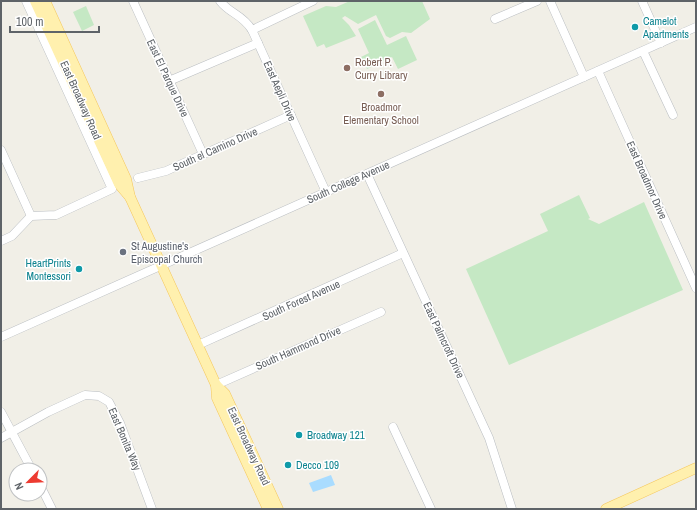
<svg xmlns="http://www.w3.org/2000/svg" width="697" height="510" viewBox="0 0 697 510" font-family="'Archivo Narrow',sans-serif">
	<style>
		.green { fill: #c5e8c4 }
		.water { fill: #a9dcff }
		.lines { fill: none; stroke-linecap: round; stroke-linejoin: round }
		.minor-casing { stroke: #b9bdc1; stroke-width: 9 }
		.major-casing { stroke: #f5c75c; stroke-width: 11 }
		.minor { stroke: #fff; stroke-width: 8 }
		.major { stroke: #fff0ae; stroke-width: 10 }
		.culture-dot { fill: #0f9aa8; stroke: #fff; stroke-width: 1.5 }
		.education-dot { fill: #8d6e63; stroke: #fff; stroke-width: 1.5 }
		.worship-dot { fill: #6b7280; stroke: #fff; stroke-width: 1.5 }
		.labels { text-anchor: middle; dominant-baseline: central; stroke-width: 3; stroke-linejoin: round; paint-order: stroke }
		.culture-label { font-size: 11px; fill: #0d838f; stroke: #fff; text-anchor: start }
		.education-label { font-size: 11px; fill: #785e54; stroke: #fff; text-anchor: start }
		.street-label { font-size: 11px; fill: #5e6368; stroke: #fff }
		.worship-label { font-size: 11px; fill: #5b616d; stroke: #fff; text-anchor: start }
	</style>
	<rect width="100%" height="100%" fill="#f1efe7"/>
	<g class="green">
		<polygon points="350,1 422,1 430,19 411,33 402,32 390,38 386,36 376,15 358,24 345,16 342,18 349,25 356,36 326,48 324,44 317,47 303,16 326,6 336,7"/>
		<polygon points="86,6 94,25 82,31 73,12"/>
		<polygon points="375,20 387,45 406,36 417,60 398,69 392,57 367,69 361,57 369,53 358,29"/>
		<polygon points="579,195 590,218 588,219 599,224 644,202 683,290 509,365 466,269 548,231 540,214"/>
	</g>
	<polygon class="water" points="331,475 335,485 313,492 309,483"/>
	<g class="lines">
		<defs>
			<g id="minor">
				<polyline points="133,1 203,154"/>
				<path d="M 220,1 C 230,14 242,14 252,30 L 326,192"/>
				<polyline points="550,1 584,77"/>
				<polyline points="642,1 661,43"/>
				<polyline points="495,19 537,1"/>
				<polyline points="252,30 313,1"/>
				<polyline points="643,51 673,115"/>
				<polyline points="598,71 696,288"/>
				<polyline points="169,81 258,43"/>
				<polyline points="1,150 31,216"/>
				<polyline points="367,174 489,438 512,509"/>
				<polyline points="138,178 166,171 291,115"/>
				<polyline points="1,241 12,236 31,216 56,215 112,189 26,1"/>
				<polyline points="1,337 696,27"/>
				<polyline points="198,345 403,253"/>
				<polyline points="216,385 381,312"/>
				<polyline points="1,412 32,470"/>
				<polyline points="393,427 431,509"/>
				<polyline points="1,438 48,412 85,395 99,396 109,402 120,423 152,509"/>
				<polyline points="40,485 52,509"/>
			</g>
			<g id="major">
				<polyline points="35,1 119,184 130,197"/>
				<polyline points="45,1 126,179 130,197 216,385 217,398 268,509"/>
				<polyline points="216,385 225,394 278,509"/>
				<polyline points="606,509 696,468"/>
			</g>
		</defs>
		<use href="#minor" class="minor-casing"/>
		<use href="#major" class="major-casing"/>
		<use href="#minor" class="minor"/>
		<use href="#major" class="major"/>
	</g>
	<g class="culture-dot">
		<circle cx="635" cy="27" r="4"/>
		<circle cx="79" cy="269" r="4"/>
		<circle cx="299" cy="435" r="4"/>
		<circle cx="288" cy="465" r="4"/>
	</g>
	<g class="education-dot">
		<circle cx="347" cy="68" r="4"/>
		<circle cx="381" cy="94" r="4"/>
	</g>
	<circle class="worship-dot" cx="123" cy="252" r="4"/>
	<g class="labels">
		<g class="culture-label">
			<text x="643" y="21">Camelot<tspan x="643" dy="13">Apartments</tspan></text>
			<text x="71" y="263" text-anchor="end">HeartPrints<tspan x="71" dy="13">Montessori</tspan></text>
			<text x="307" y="435">Broadway 121</text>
			<text x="296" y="465">Decco 109</text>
		</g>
		<g class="education-label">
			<text x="355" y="62">Robert P.<tspan x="355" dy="13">Curry Library</tspan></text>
			<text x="381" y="107" text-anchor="middle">Broadmor<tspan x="381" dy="13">Elementary School</tspan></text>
		</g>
		<g class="street-label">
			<text transform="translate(168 78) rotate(65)">East El Parque Drive</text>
			<text transform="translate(280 91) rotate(66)">East Aepli Drive</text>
			<text transform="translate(81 100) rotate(66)">East Broadway Road</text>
			<text transform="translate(215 149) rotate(-24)">South el Camino Drive</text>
			<text transform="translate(647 180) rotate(66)">East Broadmor Drive</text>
			<text transform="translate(348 182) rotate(-24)">South College Avenue</text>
			<text transform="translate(301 300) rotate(-24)">South Forest Avenue</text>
			<text transform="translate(444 340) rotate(65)">East Palmcroft Drive</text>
			<text transform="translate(298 348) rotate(-24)">South Hammond Drive</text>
			<text transform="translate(125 439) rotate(67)">East Bonita Way</text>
			<text transform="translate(249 446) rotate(65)">East Broadway Road</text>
		</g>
		<g class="worship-label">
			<text x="131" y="246">St Augustine's<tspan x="131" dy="13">Episcopal Church</tspan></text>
		</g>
	</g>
	<rect width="697" height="510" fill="none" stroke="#5e6368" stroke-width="4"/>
	<g transform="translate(28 482) rotate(246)"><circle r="19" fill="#ffffff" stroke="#bfc1c3"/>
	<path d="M0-3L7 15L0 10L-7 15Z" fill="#ed3b31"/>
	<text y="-6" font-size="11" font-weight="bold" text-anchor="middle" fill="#5e6368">N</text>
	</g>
	<path d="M10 26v6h89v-6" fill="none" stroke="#5e6368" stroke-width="2"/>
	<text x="16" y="26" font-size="12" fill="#5e6368" stroke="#ffffff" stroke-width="3" paint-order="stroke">100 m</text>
</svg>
